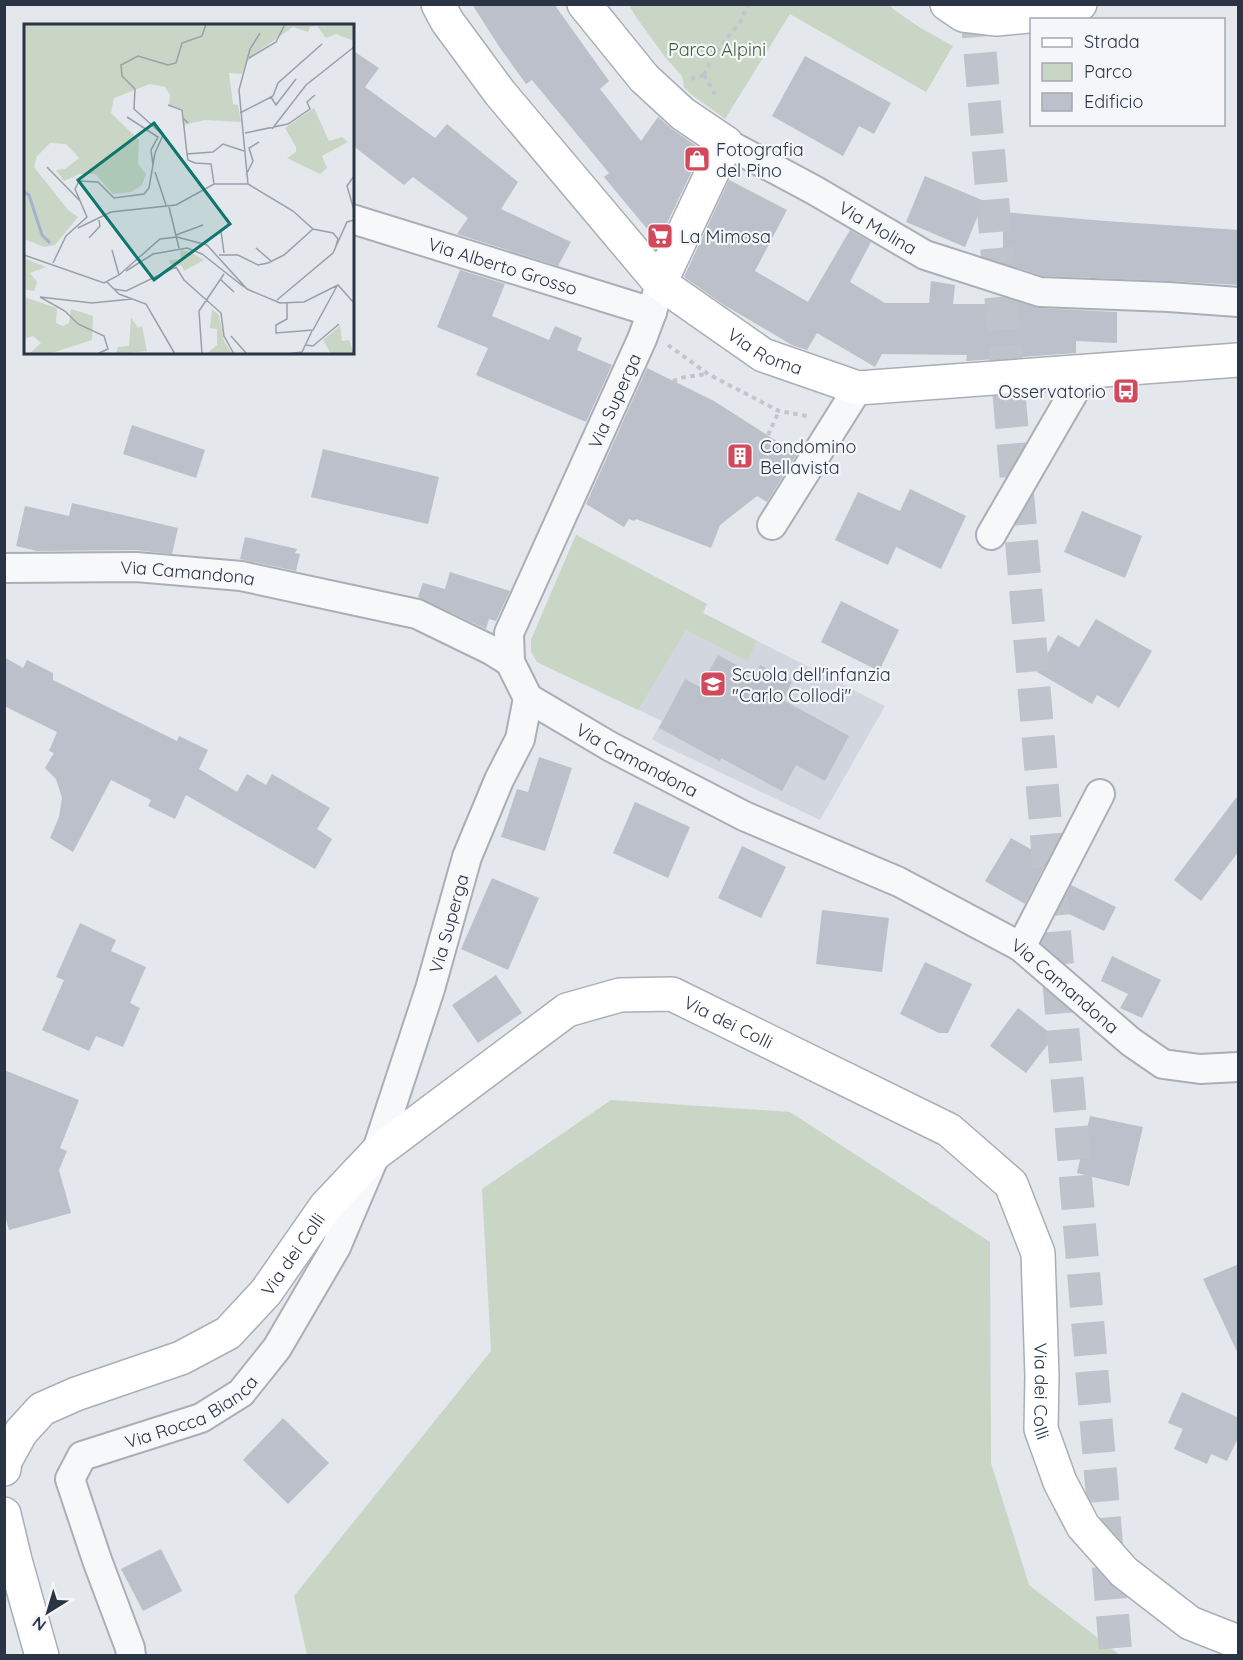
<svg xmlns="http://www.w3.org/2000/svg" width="1243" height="1660" viewBox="0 0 1243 1660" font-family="Quicksand,sans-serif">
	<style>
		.built { fill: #d2d6de }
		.green { fill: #c9d6c5 }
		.building { fill: #bbc0ca }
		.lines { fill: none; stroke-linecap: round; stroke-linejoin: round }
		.primary-tunnel { stroke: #bfc3cb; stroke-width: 33; stroke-dasharray: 33 16; stroke-linecap: butt }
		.street-casing { stroke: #a9aeb7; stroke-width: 32 }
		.secondary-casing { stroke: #a9aeb7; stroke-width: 36 }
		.path { stroke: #c2c5cb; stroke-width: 4; stroke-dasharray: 4.5 4.5; stroke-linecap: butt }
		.street { stroke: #f7f8fa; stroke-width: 28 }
		.secondary { stroke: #fff; stroke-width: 33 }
		.labels { text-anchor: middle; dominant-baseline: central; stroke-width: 4.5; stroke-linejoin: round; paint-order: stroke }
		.park-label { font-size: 18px; fill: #3f6138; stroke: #f4f6f9 }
		.poi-label { font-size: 18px; fill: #2b3445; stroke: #f4f6f9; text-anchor: start }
		.street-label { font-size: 18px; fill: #2b3445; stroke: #f4f6f9 }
		.inset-river { fill: none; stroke: #9fb4cc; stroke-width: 3 }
		.inset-road { fill: none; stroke: #9a9fa9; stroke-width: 1.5 }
		.view { fill: #0f766e; fill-opacity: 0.15; stroke: #0f766e; stroke-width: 3 }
		.inset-edge { fill: none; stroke: #2b3445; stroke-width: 3 }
	</style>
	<rect width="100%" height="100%" fill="#e4e7ec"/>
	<polygon class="built" points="576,535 707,604 703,613 885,706 820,820 665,746 652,739 662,721 537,662 531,651 531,640"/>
	<g class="green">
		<polygon points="629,5 890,5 893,9 919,27 953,46 926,92 790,14 725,119 691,94 684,87 682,76 665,57 636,17"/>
		<polygon points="576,535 707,604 703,613 757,641 747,661 686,630 638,710 537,662 531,651 531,640"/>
		<polygon points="611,1100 790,1112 990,1242 991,1463 1029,1585 1120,1655 307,1655 294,1596 491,1351 482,1189"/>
	</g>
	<g class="building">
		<polygon points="472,4 554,4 609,81 600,89 641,141 658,117 672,129 702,150 658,242 604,177 609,173 532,80 526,84 498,45"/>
		<polygon points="352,50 379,68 365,87 435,138 447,124 518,182 501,209 571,242 558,266 457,234 468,218 413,177 404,185 352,145"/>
		<polygon points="805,56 891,103 874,134 859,126 843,156 772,116"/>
		<polygon points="925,176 984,201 965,247 906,222"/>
		<polygon points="729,180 787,210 755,271 808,302 850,230 871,242 850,282 885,303 929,303 931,281 955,285 953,304 1003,304 1003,297 1039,308 1117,312 1117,343 1076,341 1076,353 968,361 966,361 967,355 882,354 875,367 817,333 807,350 792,345 724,305 684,277"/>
		<polygon points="1003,212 1105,221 1239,230 1239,285 1170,281 1043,276 1003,263"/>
		<polygon points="460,270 505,284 492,316 549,340 555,326 582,338 577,350 612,365 586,422 476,375 488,348 437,327"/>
		<polygon points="647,368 714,401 797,454 767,502 757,496 720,525 711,548 636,519 634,521 629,519 624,527 586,504"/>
		<polygon points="132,425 205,450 196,478 123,454"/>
		<polygon points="323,449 439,477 428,524 311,497"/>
		<polygon points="910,489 966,516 941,569 896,547 888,565 835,540 858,492 900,511"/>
		<polygon points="72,503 178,528 172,554 136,550 37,551 16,546 25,506 69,516"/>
		<polygon points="1082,511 1142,536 1125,578 1064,552"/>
		<polygon points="245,537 297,549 295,553 300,554 296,571 240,559"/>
		<polygon points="450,572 510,591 496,621 489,619 486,629 418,597 423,583 445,589"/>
		<polygon points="841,601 899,630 879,671 821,642"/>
		<polygon points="1096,619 1152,651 1119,708 1097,695 1092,704 1037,672 1058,635 1079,647"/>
		<polygon points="718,655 755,675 760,665 792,682 783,700 849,736 825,781 796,765 782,791 721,758 720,761 659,728 685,679 700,687"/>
		<polygon points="4,657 23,668 27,660 53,673 53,680 177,741 179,736 208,750 199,769 237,792 247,774 266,785 272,774 330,808 317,829 332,839 315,869 186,795 175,819 148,806 151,800 111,780 73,852 50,838 59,817 62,798 56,779 45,768 54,753 49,751 57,732 4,706"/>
		<polygon points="539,757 572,768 545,851 501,837 517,789 528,792"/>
		<polygon points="1239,794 1239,851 1201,901 1174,880"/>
		<polygon points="635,802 690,827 668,878 613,853"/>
		<polygon points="1011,838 1048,859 1025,904 985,881"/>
		<polygon points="742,846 786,867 761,918 718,898"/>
		<polygon points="492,878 539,898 508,970 461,949"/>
		<polygon points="1071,885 1116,907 1104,931 1059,909"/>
		<polygon points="822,910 889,918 882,972 816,964"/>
		<polygon points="80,923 116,940 111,951 146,967 130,1003 140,1008 123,1047 96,1036 89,1051 42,1030 64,980 56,977"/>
		<polygon points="1112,956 1161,980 1142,1018 1120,1008 1128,994 1101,981"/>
		<polygon points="925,962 972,984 948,1033 939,1033 900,1014"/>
		<polygon points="496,975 522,1013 478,1043 452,1005"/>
		<polygon points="1018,1008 1054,1036 1026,1073 990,1046"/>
		<polygon points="4,1070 79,1100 60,1148 67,1151 59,1170 71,1213 9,1230 4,1213"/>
		<polygon points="1090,1116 1143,1127 1129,1186 1077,1173"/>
		<polygon points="1239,1264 1239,1356 1203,1279"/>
		<polygon points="1182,1392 1239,1418 1239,1436 1227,1461 1211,1454 1207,1464 1174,1449 1183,1429 1168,1423"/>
		<polygon points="283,1418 329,1463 288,1504 243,1460"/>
		<polygon points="161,1549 182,1591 143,1611 121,1569"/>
	</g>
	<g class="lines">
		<polyline class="primary-tunnel" points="976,4 1116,1656"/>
		<defs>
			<g id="street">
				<path id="s1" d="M 726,143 L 814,190 L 925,255 L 1040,292 L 1169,297 L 1238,302"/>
				<path id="s2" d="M 352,219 L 652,312"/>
				<polyline points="772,525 858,388"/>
				<polyline points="991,535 1086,371"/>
				<path id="s3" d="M 4,568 L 136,567 L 241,576 L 417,614 L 491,650 L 510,662 L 528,698 L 611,747 L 744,816 L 899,882 L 1021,947 L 1131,1042 L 1163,1064 L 1200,1069 L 1238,1067"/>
				<path id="s4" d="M 510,662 L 509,633 L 642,339 L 652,312 L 660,283"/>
				<polyline points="1021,947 1100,794"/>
				<path id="s5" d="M 131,1656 L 130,1648 L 97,1560 L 70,1479 L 82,1456 L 201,1418 L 241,1393 L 277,1348 L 336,1247 L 376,1153 L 430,989 L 467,857 L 499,780 L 520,739 L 528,698"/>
			</g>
			<g id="secondary">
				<path id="s6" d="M 438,4 L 447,21 L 500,93 L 660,283 L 763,355 L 858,388 L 1238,360"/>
				<polyline points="584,4 644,78 683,114 726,143 660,283"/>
				<polyline points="947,4 963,15 997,19 1039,15 1080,4"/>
				<path id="s7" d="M 4,1469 L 5,1461 L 21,1432 L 42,1409 L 76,1394 L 181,1358 L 228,1333 L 266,1292 L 326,1206 L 376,1153 L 567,1010 L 620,995 L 672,994 L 949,1130 L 1011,1184 L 1038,1253 L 1042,1376 L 1041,1429 L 1060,1482 L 1083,1526 L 1124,1572 L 1190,1623 L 1238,1642"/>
				<polyline points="4,1514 15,1560 42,1656"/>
			</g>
		</defs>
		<use href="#street" class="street-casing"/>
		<use href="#secondary" class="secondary-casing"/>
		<g class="path">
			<polyline points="704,75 713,56 740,22 749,4"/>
			<polyline points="704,75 717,98"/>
			<polyline points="691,79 704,75"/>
			<polyline points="668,345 708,374 779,411 807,416"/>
			<polyline points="673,381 685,377 707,374"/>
			<polyline points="768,435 779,411"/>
		</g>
		<use href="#street" class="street"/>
		<use href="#secondary" class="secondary"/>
	</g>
	<defs>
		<symbol id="shop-square" viewBox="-11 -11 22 22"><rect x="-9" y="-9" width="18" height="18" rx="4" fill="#d1495b" stroke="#f4f6f9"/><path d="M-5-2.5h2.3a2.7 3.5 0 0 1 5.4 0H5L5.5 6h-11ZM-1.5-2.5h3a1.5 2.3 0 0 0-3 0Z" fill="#fff"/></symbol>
		<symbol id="supermarket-square" viewBox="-11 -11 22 22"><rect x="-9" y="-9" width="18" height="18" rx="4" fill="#d1495b" stroke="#f4f6f9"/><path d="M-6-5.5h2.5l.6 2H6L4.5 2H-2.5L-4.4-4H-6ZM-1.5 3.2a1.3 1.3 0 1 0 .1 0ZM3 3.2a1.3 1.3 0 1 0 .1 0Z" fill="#fff"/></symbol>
		<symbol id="bus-square" viewBox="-11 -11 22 22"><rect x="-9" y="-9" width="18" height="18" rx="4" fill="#d1495b" stroke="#f4f6f9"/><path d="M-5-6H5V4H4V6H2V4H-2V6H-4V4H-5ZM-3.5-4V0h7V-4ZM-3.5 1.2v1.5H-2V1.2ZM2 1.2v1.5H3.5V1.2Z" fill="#fff"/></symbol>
		<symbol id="building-square" viewBox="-11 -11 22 22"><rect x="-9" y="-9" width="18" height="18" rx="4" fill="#d1495b" stroke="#f4f6f9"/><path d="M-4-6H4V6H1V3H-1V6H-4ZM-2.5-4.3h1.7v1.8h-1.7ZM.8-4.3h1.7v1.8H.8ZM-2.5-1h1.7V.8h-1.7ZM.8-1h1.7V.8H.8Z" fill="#fff"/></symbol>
		<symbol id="school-square" viewBox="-11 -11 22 22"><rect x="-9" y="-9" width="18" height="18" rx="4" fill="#d1495b" stroke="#f4f6f9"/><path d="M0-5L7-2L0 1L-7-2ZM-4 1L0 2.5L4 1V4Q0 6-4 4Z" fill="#fff"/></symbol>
	</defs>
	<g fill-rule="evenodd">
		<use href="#shop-square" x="682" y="144" width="30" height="30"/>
		<use href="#supermarket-square" x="645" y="221" width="30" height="30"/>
		<use href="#bus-square" x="1111" y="376" width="30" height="30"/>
		<use href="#building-square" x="725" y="441" width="30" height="30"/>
		<use href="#school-square" x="698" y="669" width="30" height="30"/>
	</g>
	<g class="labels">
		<g class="park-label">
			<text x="717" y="49">Parco Alpini</text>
		</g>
		<g class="poi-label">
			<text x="716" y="149">Fotografia<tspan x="716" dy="21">del Pino</tspan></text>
			<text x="680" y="236">La Mimosa</text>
			<text x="1106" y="391" text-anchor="end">Osservatorio</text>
			<text x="760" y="446">Condomino<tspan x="760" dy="21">Bellavista</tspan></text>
			<text x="732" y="674">Scuola dell'infanzia<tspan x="732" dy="21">"Carlo Collodi"</tspan></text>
		</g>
		<g class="street-label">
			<text stroke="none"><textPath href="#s1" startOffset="174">Via Molina</textPath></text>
			<text stroke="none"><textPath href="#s2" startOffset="158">Via Alberto Grosso</textPath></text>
			<text stroke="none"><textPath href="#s6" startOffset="483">Via Roma</textPath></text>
			<text stroke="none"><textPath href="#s4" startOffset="284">Via Superga</textPath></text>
			<text stroke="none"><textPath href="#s3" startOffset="184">Via Camandona</textPath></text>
			<text stroke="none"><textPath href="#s3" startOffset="688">Via Camandona</textPath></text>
			<text stroke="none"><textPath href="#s5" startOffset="903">Via Superga</textPath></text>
			<text stroke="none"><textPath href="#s3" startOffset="1174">Via Camandona</textPath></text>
			<text stroke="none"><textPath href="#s7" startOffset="916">Via dei Colli</textPath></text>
			<text stroke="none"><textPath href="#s7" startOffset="376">Via dei Colli</textPath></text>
			<text stroke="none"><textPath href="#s7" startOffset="1456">Via dei Colli</textPath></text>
			<text stroke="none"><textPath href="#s5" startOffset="332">Via Rocca Bianca</textPath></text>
		</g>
	</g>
	<g transform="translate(24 24)">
		<rect width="330" height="330" fill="#e4e7ec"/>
		<path d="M 0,0 L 330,0 L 330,17 L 312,10 L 302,14 L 293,2 L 286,3 L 284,8 L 269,3 L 232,29 L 222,39 L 218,50 L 205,49 L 209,80 L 214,81 L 217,98 L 181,96 L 160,101 L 159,85 L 145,81 L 146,71 L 141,63 L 126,60 L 90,74 L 87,89 L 115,116 L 114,140 L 122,150 L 118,161 L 107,168 L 89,170 L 71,150 L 55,150 L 40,157 L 32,146 L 41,145 L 55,134 L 42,120 L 26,119 L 13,132 L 10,143 L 44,186 L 54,193 L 31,221 L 20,223 L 0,215 ZM 290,84 L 305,117 L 318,113 L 324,118 L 298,132 L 303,144 L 296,150 L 263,134 L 272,128 L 272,123 L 261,104 ZM 156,226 L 166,228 L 180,236 L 160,247 L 158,242 L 146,240 L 145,236 L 157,235 ZM 0,234 L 22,243 L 6,249 L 13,258 L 10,267 L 0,265 ZM 0,273 L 33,284 L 32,299 L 39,302 L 45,299 L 47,285 L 69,292 L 68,316 L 25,330 L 5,330 L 17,319 L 9,312 L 0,315 ZM 188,285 L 195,291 L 200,317 L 208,330 L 182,330 L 193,321 L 193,305 L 186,304 ZM 107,293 L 114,304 L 118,302 L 123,327 L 92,330 L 94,323 L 105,322 ZM 316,302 L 318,317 L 325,316 L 330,330 L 307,330 L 299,316 Z" fill="#c9d6c5"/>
		<path class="inset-river" d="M 0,168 L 5,171 L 18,211 L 26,219"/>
		<path class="inset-road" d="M 236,9 L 226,25 L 215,66 L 224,160 L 269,187 L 289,205 L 309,209 L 314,215 L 311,225M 225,34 L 252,18 L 261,0M 247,73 L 252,81 L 272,55M 144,81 L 158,86 L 159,94M 216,89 L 249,72 L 254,59 L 298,20M 103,93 L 134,113 L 127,126 L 129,141M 248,105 L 282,61 L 330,23M 221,109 L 264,100 L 286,85 L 283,78 L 291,71M 163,130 L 159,94 L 164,99M 23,143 L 56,177M 131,148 L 142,181M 222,151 L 229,137 L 225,124 L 235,118M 330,152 L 323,162 L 330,186M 190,160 L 187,140 L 171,139 L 164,136 L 163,130 L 189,128 L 199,120 L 220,127M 145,183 L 155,224M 54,204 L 87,188 L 152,181 L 190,160 L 224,160M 197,207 L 200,229M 152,211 L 179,201M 65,214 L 76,202 L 75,196M 232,224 L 247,237M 88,226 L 95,251M 0,231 L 80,259 L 95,251 L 136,215 L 153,213 L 183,221 L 223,265 L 256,279 L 280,278 L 314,261 L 330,279M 195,231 L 214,231 L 234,241 L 244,239 L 260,231 L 289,205M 29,239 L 42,212 L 63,193 L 51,165 L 55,157 L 74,158 L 90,174 L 120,170 L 125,164 L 131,129 L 139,111 L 110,85 L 111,65 L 98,52 L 97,41 L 114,32 L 144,41 L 152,39 L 158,19 L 178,12 L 182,0M 102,247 L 129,230 L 163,224 L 178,230 L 220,263M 196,255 L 210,268M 83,258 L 95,270 L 122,280 L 151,330M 90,265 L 102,267 L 152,243 L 160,256 L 197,289 L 200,312 L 210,330M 16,273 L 41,287 L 54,300 L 80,312 L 84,325 L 73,330M 16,273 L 68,279 L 108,275M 253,276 L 309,229 L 323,198 L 330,196M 263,279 L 263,295 L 252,301 L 252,309 L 289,306 L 313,262M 207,312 L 223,330M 282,321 L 289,322 L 315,300M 178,330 L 175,287 L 200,250M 263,330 L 278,328 L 288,307"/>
		<path class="view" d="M 130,99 L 206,200 L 130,256 L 54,156 Z"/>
		<rect width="330" height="330" class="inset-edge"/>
	</g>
	<rect width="1243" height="1660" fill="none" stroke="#2b3445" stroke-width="12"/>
	<rect x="1030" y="18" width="195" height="108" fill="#f4f6f9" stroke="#a4a8b1" stroke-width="1.5"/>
	<rect x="1042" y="38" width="30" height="9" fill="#ffffff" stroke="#a4a8b1" stroke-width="1.5"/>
	<text x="1084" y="48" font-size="18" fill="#2b3445">Strada</text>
	<rect x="1042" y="63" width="30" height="18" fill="#c9d6c5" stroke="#a4a8b1" stroke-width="1.5"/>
	<text x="1084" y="78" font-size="18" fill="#2b3445">Parco</text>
	<rect x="1042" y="93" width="30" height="18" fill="#bbc0ca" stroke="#a4a8b1" stroke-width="1.5"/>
	<text x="1084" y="108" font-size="18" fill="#2b3445">Edificio</text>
	<g transform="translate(48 1612) rotate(217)" stroke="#f4f6f9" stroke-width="4.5" paint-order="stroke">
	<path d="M0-4.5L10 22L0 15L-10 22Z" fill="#2b3445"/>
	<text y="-9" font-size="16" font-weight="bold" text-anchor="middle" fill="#2b3445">N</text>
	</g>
</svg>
